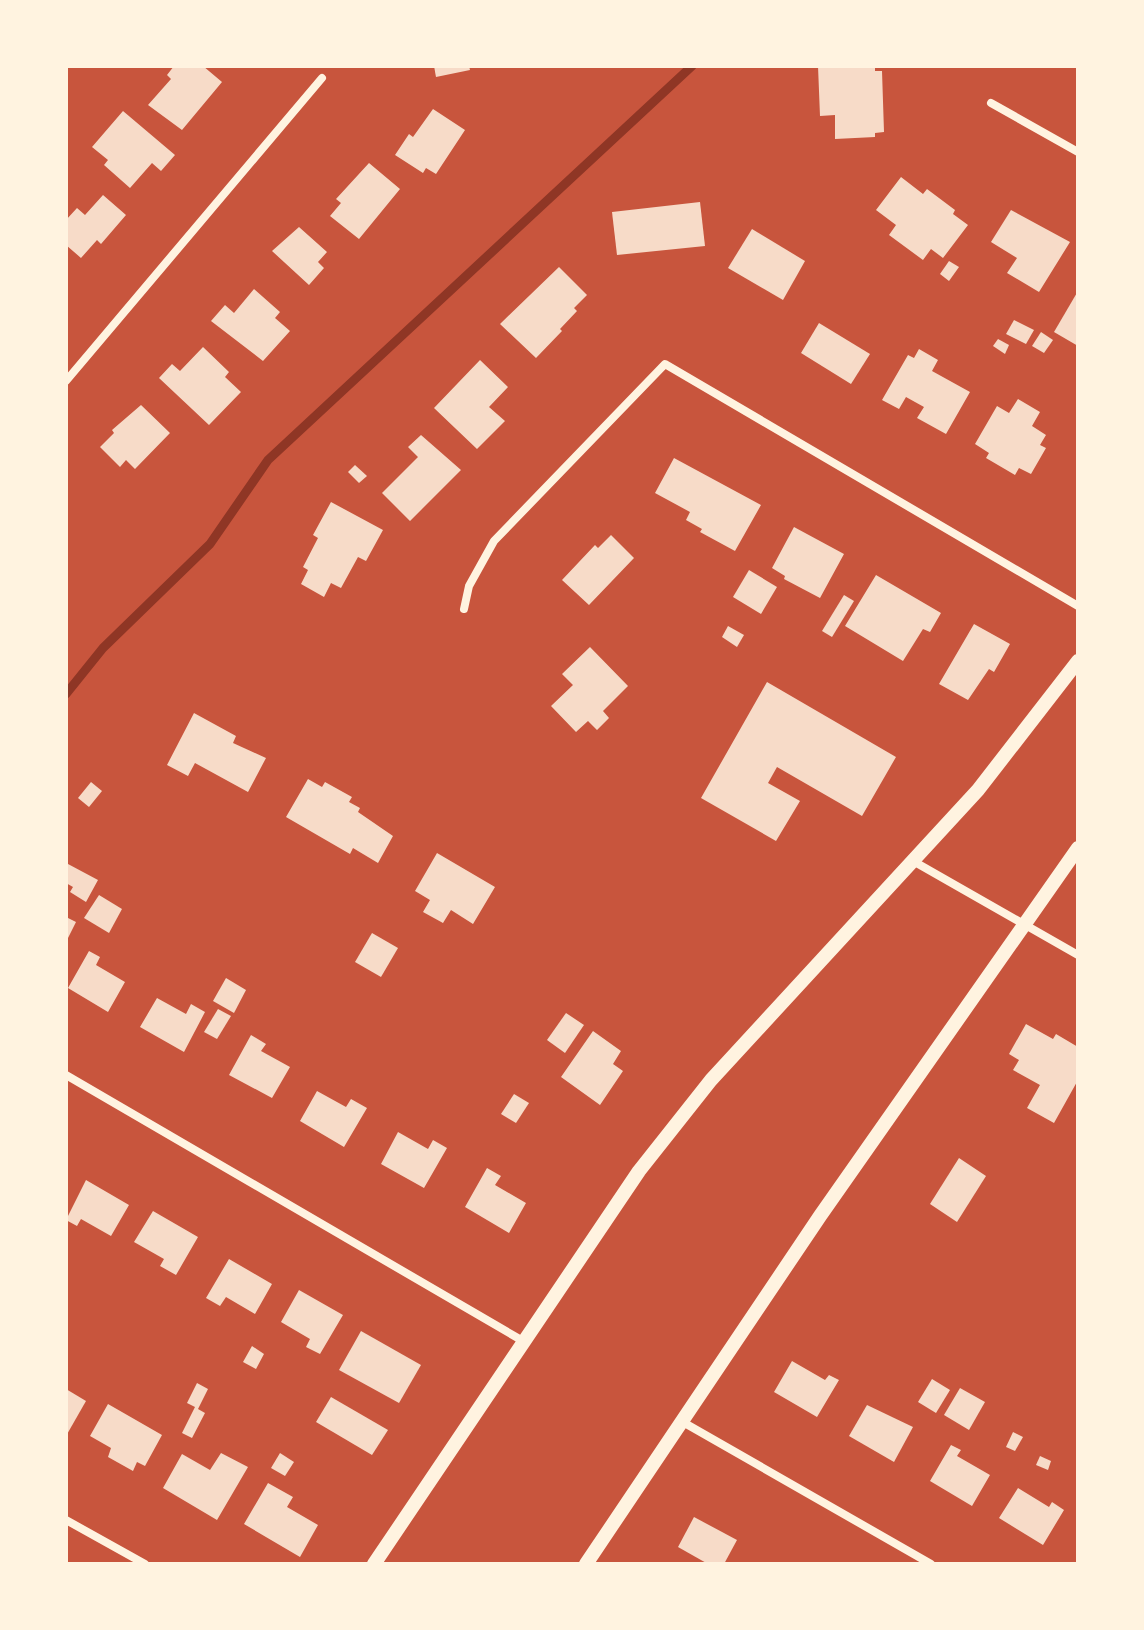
<svg xmlns="http://www.w3.org/2000/svg" width="1144" height="1630" viewBox="0 0 1144 1630" font-family="'IBM Plex Sans',sans-serif">
	<style>
		.lines { fill: none; stroke-linecap: round; stroke-linejoin: round }
		.stream { stroke: #8f3625; stroke-width: 9 }
		.building { fill: #f7dbc8 }
		.minor { stroke: #fff3e0; stroke-width: 8 }
		.tertiary { stroke: #fff3e0; stroke-width: 14 }
	</style>
	<rect width="100%" height="100%" fill="#c8553d"/>
	<g class="lines">
		<polyline class="stream" points="66,694 103,648 210,544 268,460 692,66"/>
	</g>
	<g class="building">
		<polygon points="174,66 203,66 222,82 182,130 148,105 171,79 167,75"/>
		<polygon points="434,66 469,66 470,70 436,77"/>
		<polygon points="818,66 875,66 875,71 882,71 884,132 875,133 875,137 835,139 835,115 820,116"/>
		<polygon points="433,109 465,130 436,174 426,168 423,173 395,155 409,134 413,137"/>
		<polygon points="123,111 175,155 161,171 152,163 130,188 104,165 108,160 92,147"/>
		<polygon points="369,163 400,189 359,239 330,216 341,203 336,199"/>
		<polygon points="901,177 923,194 927,189 955,210 953,214 968,225 943,258 931,249 923,260 889,235 896,225 876,210"/>
		<polygon points="103,195 126,215 101,244 97,240 81,258 66,245 66,220 77,208 85,215"/>
		<polygon points="700,202 705,246 617,255 612,212"/>
		<polygon points="1011,210 1070,242 1039,292 1007,273 1017,258 991,242"/>
		<polygon points="299,227 327,252 318,262 324,268 309,285 272,251"/>
		<polygon points="752,229 805,261 783,300 728,268"/>
		<polygon points="949,261 959,267 949,281 940,274"/>
		<polygon points="559,267 587,295 574,308 577,311 560,329 562,331 536,358 500,324"/>
		<polygon points="254,289 280,312 275,318 290,331 263,361 211,321 225,305 234,313"/>
		<polygon points="1078,291 1078,346 1054,332"/>
		<polygon points="1014,320 1034,330 1026,344 1006,334"/>
		<polygon points="819,323 870,354 851,384 801,353"/>
		<polygon points="1041,332 1053,340 1044,353 1032,346"/>
		<polygon points="998,339 1009,345 1005,354 993,346"/>
		<polygon points="203,347 229,372 225,377 241,392 209,425 159,378 172,364 180,371"/>
		<polygon points="919,349 938,360 932,371 970,392 946,434 917,418 924,407 906,397 899,409 882,400 908,355 914,358"/>
		<polygon points="480,360 508,387 489,407 505,421 477,449 434,408"/>
		<polygon points="1018,399 1040,412 1032,426 1046,435 1040,445 1046,448 1031,474 1019,468 1015,475 986,458 989,453 975,444 997,406 1009,413"/>
		<polygon points="141,405 170,433 135,469 126,460 120,467 100,447 114,433 112,430"/>
		<polygon points="421,435 461,470 410,521 382,493 418,457 408,447"/>
		<polygon points="674,458 761,505 735,551 700,532 702,529 686,520 690,512 655,493"/>
		<polygon points="355,465 367,476 359,483 348,472"/>
		<polygon points="331,502 383,530 366,561 358,557 341,588 331,583 324,597 301,584 308,570 303,567 318,538 313,535"/>
		<polygon points="794,527 844,554 820,598 784,579 785,576 772,568"/>
		<polygon points="611,535 634,558 589,605 562,580 595,545 598,548"/>
		<polygon points="749,570 777,587 761,614 733,597"/>
		<polygon points="876,575 941,613 930,632 923,629 903,661 845,626"/>
		<polygon points="844,595 854,601 832,637 822,631"/>
		<polygon points="974,624 1010,644 994,672 989,669 968,700 939,684"/>
		<polygon points="728,626 744,635 737,647 722,637"/>
		<polygon points="590,647 628,686 603,711 609,718 597,730 588,721 576,732 551,706 573,685 562,674"/>
		<polygon points="767,682 896,757 862,816 777,767 768,783 800,801 776,841 701,798"/>
		<polygon points="194,713 236,736 233,743 266,758 248,792 195,763 188,776 167,765"/>
		<polygon points="308,779 322,787 325,782 352,797 349,802 360,808 358,812 393,836 378,863 353,848 350,854 286,817"/>
		<polygon points="91,782 102,791 89,807 78,798"/>
		<polygon points="437,853 495,887 473,924 451,910 443,923 423,912 430,900 415,891"/>
		<polygon points="68,864 98,880 86,902 70,892 73,887 66,883"/>
		<polygon points="99,895 122,909 109,933 84,918"/>
		<polygon points="66,917 76,922 66,942"/>
		<polygon points="372,933 398,948 381,977 355,962"/>
		<polygon points="89,951 100,957 96,965 125,982 108,1012 68,988"/>
		<polygon points="226,978 246,990 234,1013 213,1001"/>
		<polygon points="157,998 186,1014 191,1004 205,1012 184,1052 140,1027"/>
		<polygon points="218,1009 231,1016 217,1039 204,1032"/>
		<polygon points="566,1013 584,1025 565,1053 547,1040"/>
		<polygon points="1026,1024 1053,1039 1056,1034 1078,1047 1078,1080 1054,1123 1027,1108 1040,1085 1013,1070 1019,1060 1009,1054"/>
		<polygon points="593,1031 621,1051 613,1064 623,1071 600,1105 561,1077"/>
		<polygon points="251,1035 266,1044 261,1051 290,1067 272,1098 229,1075"/>
		<polygon points="317,1091 346,1107 351,1099 367,1108 344,1147 300,1121"/>
		<polygon points="514,1094 529,1103 516,1123 501,1114"/>
		<polygon points="398,1132 428,1149 433,1140 447,1148 424,1188 381,1164"/>
		<polygon points="959,1158 986,1176 957,1222 930,1204"/>
		<polygon points="487,1168 501,1176 495,1185 526,1203 509,1233 465,1207"/>
		<polygon points="86,1180 129,1205 111,1236 81,1219 77,1226 66,1220"/>
		<polygon points="153,1211 198,1237 176,1275 160,1266 164,1259 134,1242"/>
		<polygon points="229,1259 272,1284 255,1314 226,1297 220,1306 206,1298"/>
		<polygon points="299,1290 343,1315 320,1354 306,1347 310,1339 281,1322"/>
		<polygon points="361,1331 421,1365 399,1403 339,1370"/>
		<polygon points="252,1346 264,1354 256,1369 243,1362"/>
		<polygon points="792,1361 825,1380 829,1375 839,1380 817,1417 774,1392"/>
		<polygon points="932,1379 950,1390 936,1413 918,1402"/>
		<polygon points="197,1383 208,1389 198,1409 205,1413 192,1438 182,1433 195,1407 187,1403"/>
		<polygon points="960,1388 985,1402 969,1430 944,1415"/>
		<polygon points="66,1389 86,1401 66,1436"/>
		<polygon points="331,1397 388,1430 372,1455 316,1422"/>
		<polygon points="108,1404 162,1435 145,1466 137,1462 133,1471 108,1457 111,1448 90,1436"/>
		<polygon points="867,1405 913,1427 894,1462 849,1436"/>
		<polygon points="1013,1432 1023,1437 1015,1451 1006,1447"/>
		<polygon points="951,1445 961,1450 957,1456 990,1475 972,1506 930,1481"/>
		<polygon points="221,1453 248,1467 217,1520 163,1488 182,1454 210,1470"/>
		<polygon points="280,1453 294,1462 285,1476 271,1468"/>
		<polygon points="1040,1456 1051,1461 1048,1470 1036,1465"/>
		<polygon points="268,1483 293,1497 287,1507 318,1525 300,1557 244,1524"/>
		<polygon points="1018,1488 1049,1507 1052,1502 1064,1510 1043,1545 999,1518"/>
		<polygon points="694,1517 737,1540 724,1564 708,1564 678,1547"/>
	</g>
	<g class="lines">
		<g class="minor">
			<polyline points="991,103 1078,152"/>
			<polyline points="66,381 322,78"/>
			<polyline points="464,609 469,586 494,541 665,364 1078,606"/>
			<polyline points="913,861 1078,955"/>
			<polyline points="66,1075 523,1341"/>
			<polyline points="681,1421 931,1564"/>
			<polyline points="66,1520 145,1564"/>
		</g>
		<g class="tertiary">
			<polyline points="374,1564 639,1171 711,1080 978,790 1078,661"/>
			<polyline points="586,1564 820,1216 1078,848"/>
		</g>
	</g>
	<rect width="1144" height="1630" fill="none" stroke="#fff3e0" stroke-width="136"/>
</svg>
